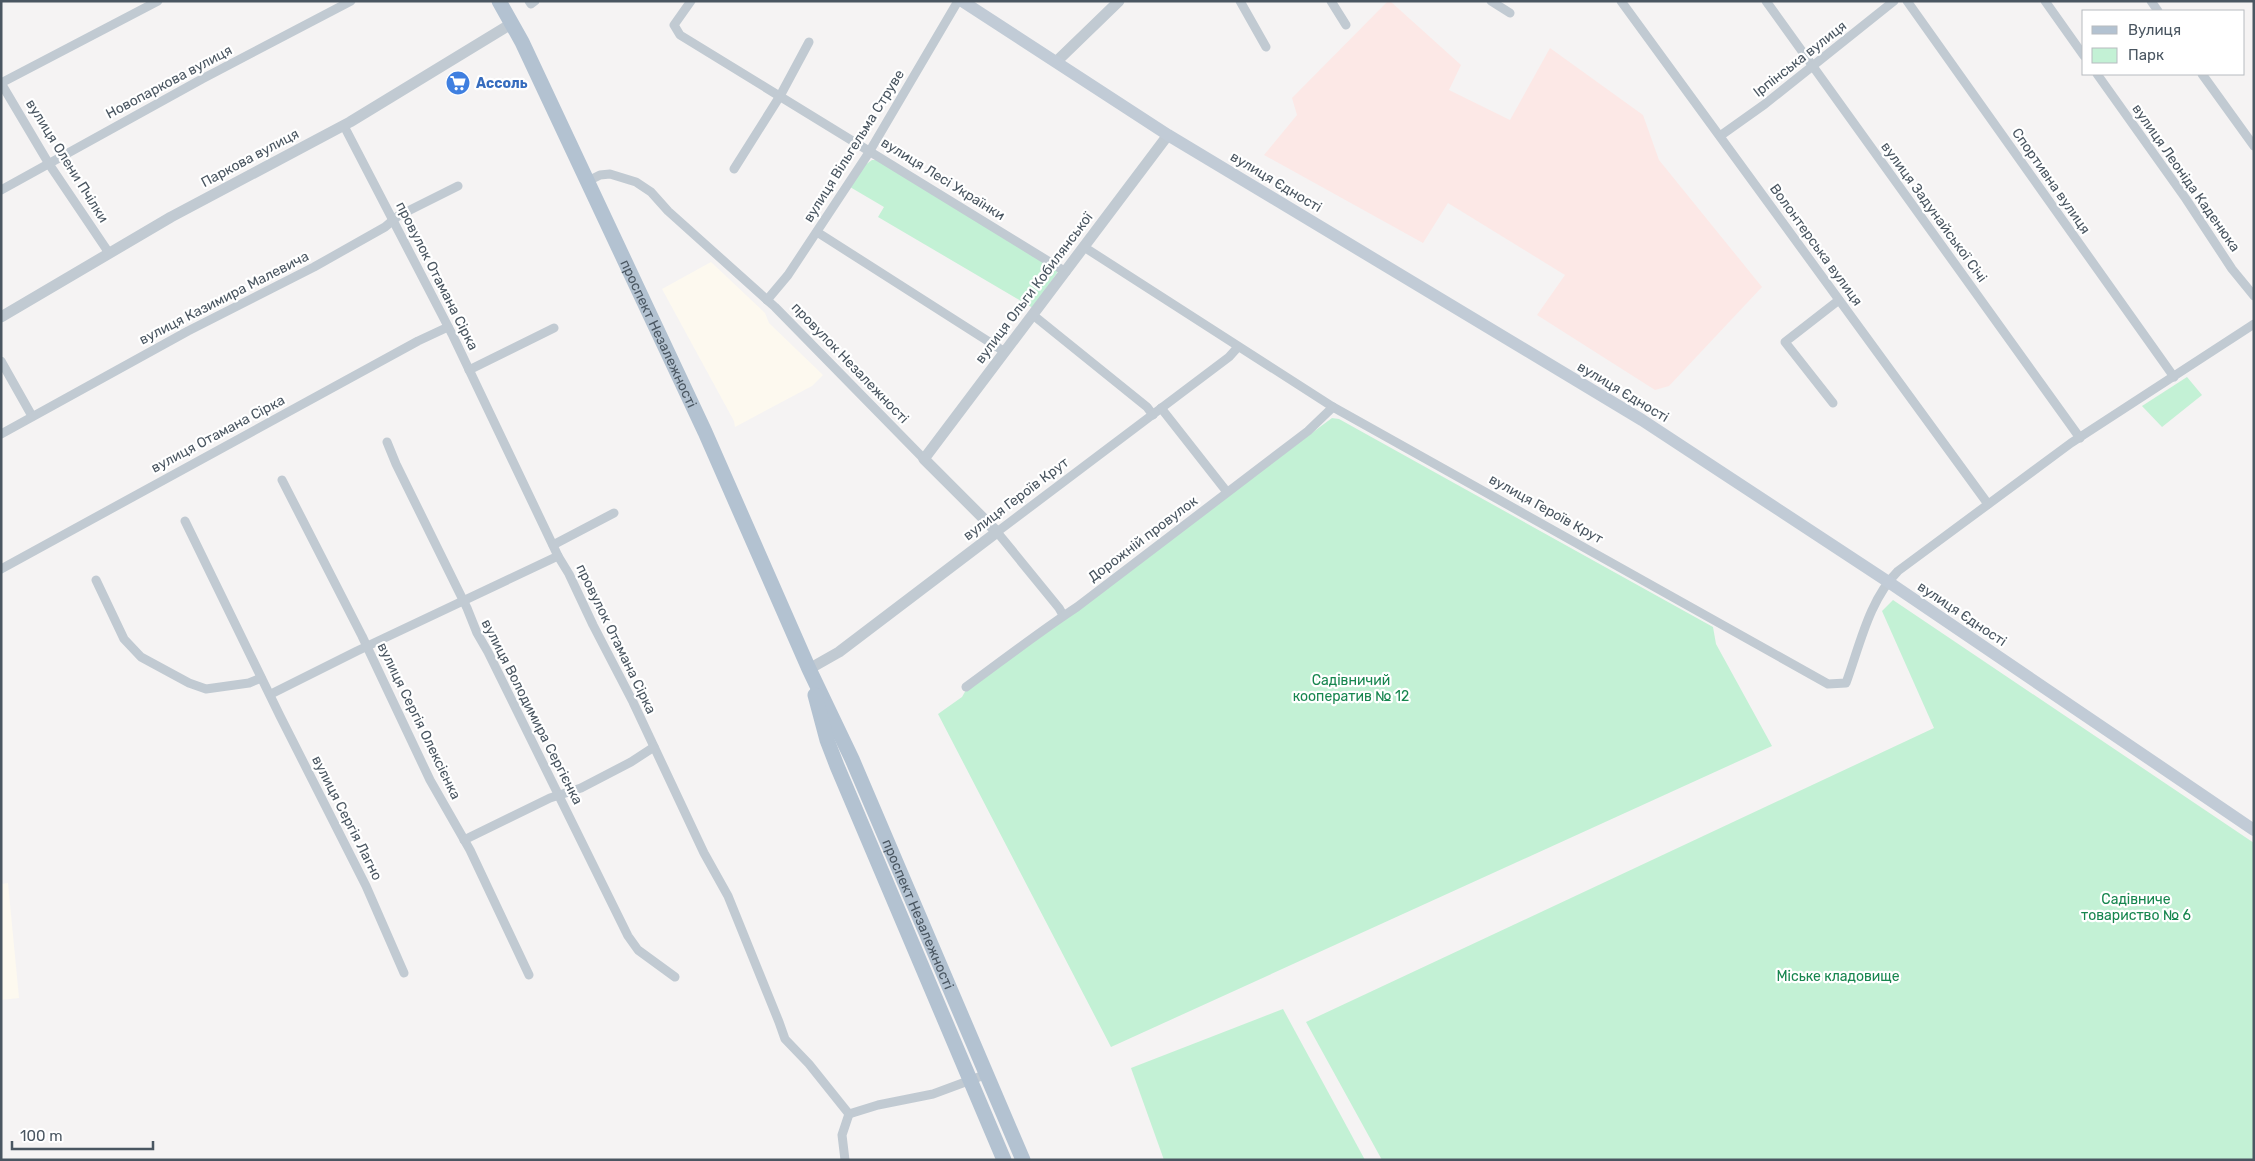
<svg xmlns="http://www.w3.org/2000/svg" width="2255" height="1161" viewBox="0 0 2255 1161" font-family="Rubik,sans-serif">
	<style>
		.commercial { fill: #fdf9ef }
		.medical { fill: #fce8e6 }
		.green { fill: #c3f1d5 }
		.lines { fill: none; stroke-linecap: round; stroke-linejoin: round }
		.minor { stroke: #c1cad2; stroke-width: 9 }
		.tertiary { stroke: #c1cad2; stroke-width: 11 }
		.secondary { stroke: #c1cbd6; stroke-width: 12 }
		.primary { stroke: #b3c2d1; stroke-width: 15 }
		.labels { text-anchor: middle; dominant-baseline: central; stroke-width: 4.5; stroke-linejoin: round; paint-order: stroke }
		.street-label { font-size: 14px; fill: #4a5661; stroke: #fff }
		.shop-label { font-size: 14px; font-weight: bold; fill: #366cbe; stroke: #fff; text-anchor: start }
		.park-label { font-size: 14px; fill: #17864f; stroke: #fff }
	</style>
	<rect width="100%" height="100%" fill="#f5f3f3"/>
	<g class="commercial">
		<polygon points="711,262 765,313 769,323 823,375 812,386 735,427 734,421 662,289"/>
		<polygon points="8,883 19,998 1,1000 1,884"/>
	</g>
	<polygon class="medical" points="1388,1 1390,1 1461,65 1449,90 1510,120 1550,48 1643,115 1659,160 1762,287 1669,386 1655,390 1537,315 1565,275 1448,203 1423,243 1264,155 1297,115 1292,98"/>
	<g class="green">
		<polygon points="872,160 877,160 1059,270 1033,308 878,217 884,207 850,187 865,165"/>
		<polygon points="2187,377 2202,395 2162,427 2142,406"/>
		<polygon points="1332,418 1339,419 1713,627 1716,644 1772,746 1111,1047 938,714 962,697 966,690"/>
		<polygon points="1893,600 2254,843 2254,1160 1382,1160 1306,1022 1934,728 1882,611"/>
		<polygon points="1283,1009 1365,1160 1164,1160 1131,1068"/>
	</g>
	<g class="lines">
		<g class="minor">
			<polyline points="529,1 531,4 535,1"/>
			<polyline points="691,1 674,25 680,35 1066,272"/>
			<polyline points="1240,1 1266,47"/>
			<polyline points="1331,1 1346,25"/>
			<polyline points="1491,1 1510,13"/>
			<polyline points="1621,1 1988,504"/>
			<polyline points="1766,1 2080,438"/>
			<polyline points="1907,1 2174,377"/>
			<polyline points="2045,1 2084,56"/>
			<polyline points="2151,1 2158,11"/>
			<polyline points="2097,74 2186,199 2232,269 2254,296"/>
			<polyline points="2202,74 2254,146"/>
			<polyline points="1,83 49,164 109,253"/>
			<polyline points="1,83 158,1"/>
			<polyline points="344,126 453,336 558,556 569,574 593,625 633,702 704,853 728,896 779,1022 785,1039 809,1064 849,1114"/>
			<polyline points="1720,136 1765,104 1894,1"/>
			<polyline points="734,169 780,96 809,42"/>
			<polyline points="588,181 600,175 610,174 636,182 651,192 668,211 775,307 924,459"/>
			<polyline points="1,190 202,79 351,1"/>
			<polyline points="817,232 1005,352"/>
			<path d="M 1084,247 L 1333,407 L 1828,684 L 1846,683 C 1860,645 1869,600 1898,571 L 2071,443 L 2254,324"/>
			<polyline points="767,300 788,275 868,154 958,1"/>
			<polyline points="1033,315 1147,407 1153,415"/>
			<polyline points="1,361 32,416"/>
			<polyline points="469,370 554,328"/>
			<polyline points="1833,403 1785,342 1839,300"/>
			<polyline points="1161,408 1227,492"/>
			<polyline points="1,434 188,331 314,267 385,227 398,216 458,186"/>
			<polyline points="387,442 396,464 467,608 477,633 488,652 628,936 638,950 675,977"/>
			<polyline points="282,480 362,636 430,780 470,850 529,975"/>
			<polyline points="185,521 280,716 366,886 404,973"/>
			<polyline points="553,545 614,513"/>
			<polyline points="1,569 418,341 448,327"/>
			<polyline points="96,580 124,639 141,657 189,683 206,689 249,683 261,678"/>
			<polyline points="1063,615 1059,608 997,532 1229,357 1238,347"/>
			<path d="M 966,687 C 1003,660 1039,632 1077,607 L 1308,431 L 1333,407"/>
			<polyline points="271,694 357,651 558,556"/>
			<polyline points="464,840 550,798 581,788 631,762 654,747"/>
			<polyline points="849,1114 878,1105 933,1094 987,1074"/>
			<polyline points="845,1160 842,1135 849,1114"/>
		</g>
		<g class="tertiary">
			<polyline points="1056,62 1119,1"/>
			<polyline points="1,317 171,217 350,122 511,24"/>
			<polyline points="809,669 839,652 997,532 924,459 1168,135"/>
		</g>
		<polyline class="secondary" points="962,1 1168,135 1642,420 1887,581 2254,830"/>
		<g class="primary">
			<path id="s1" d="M 499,1 L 522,42 L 705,432 L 809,669 L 852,759 L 1023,1160"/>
			<polyline points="815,695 827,740 837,766 1004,1160"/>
		</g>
	</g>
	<defs>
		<symbol id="supermarket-disc" viewBox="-11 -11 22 22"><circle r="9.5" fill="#3f7fe0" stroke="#fff"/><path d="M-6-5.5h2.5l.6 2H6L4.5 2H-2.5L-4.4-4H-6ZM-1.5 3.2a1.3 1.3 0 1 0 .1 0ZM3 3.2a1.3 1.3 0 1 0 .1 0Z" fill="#fff"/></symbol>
	</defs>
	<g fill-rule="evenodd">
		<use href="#supermarket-disc" x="444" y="69" width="28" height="28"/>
	</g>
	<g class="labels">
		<g class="street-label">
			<text transform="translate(1800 59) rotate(-38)">Ірпінська вулиця</text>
			<text transform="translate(169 82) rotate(-28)">Новопаркова вулиця</text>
			<text transform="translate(854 146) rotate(-58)">вулиця Вільгельма Струве</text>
			<text transform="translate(250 158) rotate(-28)">Паркова вулиця</text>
			<text transform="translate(67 161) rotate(58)">вулиця Олени Пчілки</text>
			<text transform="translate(2186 178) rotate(55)">вулиця Леоніда Каденюка</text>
			<text transform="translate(943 179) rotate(32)">вулиця Лесі Українки</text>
			<text transform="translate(2051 181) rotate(55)">Спортивна вулиця</text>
			<text transform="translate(1276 182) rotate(31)">вулиця Єдності</text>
			<text transform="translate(1934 212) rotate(54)">вулиця Задунайської Січі</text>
			<text transform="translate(1816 245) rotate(54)">Волонтерська вулиця</text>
			<text transform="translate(437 276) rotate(63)">провулок Отамана Сірка</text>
			<text transform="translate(1034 288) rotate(-53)">вулиця Ольги Кобилянської</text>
			<text transform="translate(224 298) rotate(-27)">вулиця Казимира Малевича</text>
			<text stroke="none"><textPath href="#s1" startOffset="369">проспект Незалежності</textPath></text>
			<text transform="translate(850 363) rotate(46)">провулок Незалежності</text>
			<text transform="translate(1623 392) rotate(31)">вулиця Єдності</text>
			<text transform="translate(218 434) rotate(-28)">вулиця Отамана Сірка</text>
			<text transform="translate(1016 499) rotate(-37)">вулиця Героїв Крут</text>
			<text transform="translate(1546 509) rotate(29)">вулиця Героїв Крут</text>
			<text transform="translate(1143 539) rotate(-37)">Дорожній провулок</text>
			<text transform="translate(1962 614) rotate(34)">вулиця Єдності</text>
			<text transform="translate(616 639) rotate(64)">провулок Отамана Сірка</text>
			<text transform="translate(532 712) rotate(63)">вулиця Володимира Сергієнка</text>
			<text transform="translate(419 721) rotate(64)">вулиця Сергія Олексієнка</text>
			<text transform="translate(347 818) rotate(63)">вулиця Сергія Лагно</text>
			<text stroke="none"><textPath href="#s1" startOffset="1005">проспект Незалежності</textPath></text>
		</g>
		<g class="shop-label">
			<text x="476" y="83">Ассоль</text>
		</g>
		<g class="park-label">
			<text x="1351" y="680">Садівничий<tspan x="1351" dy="16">кооператив № 12</tspan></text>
			<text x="2136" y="899">Садівниче<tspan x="2136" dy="16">товариство № 6</tspan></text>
			<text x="1838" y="976">Міське кладовище</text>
		</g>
	</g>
	<rect width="2255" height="1161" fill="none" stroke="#4a5661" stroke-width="5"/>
	<rect x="2082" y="10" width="162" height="65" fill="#ffffff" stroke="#b7bbc0"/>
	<rect x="2092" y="26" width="25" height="8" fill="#b3c2d1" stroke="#b7bbc0"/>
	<text x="2128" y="35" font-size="15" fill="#4a5661">Вулиця</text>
	<rect x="2092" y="48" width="25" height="15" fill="#c3f1d5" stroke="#b7bbc0"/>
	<text x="2128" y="60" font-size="15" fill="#4a5661">Парк</text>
	<path d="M12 1141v8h141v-8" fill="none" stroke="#4a5661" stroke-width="2.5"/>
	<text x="20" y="1141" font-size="15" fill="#4a5661" stroke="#ffffff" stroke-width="4" paint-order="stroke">100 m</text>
</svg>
